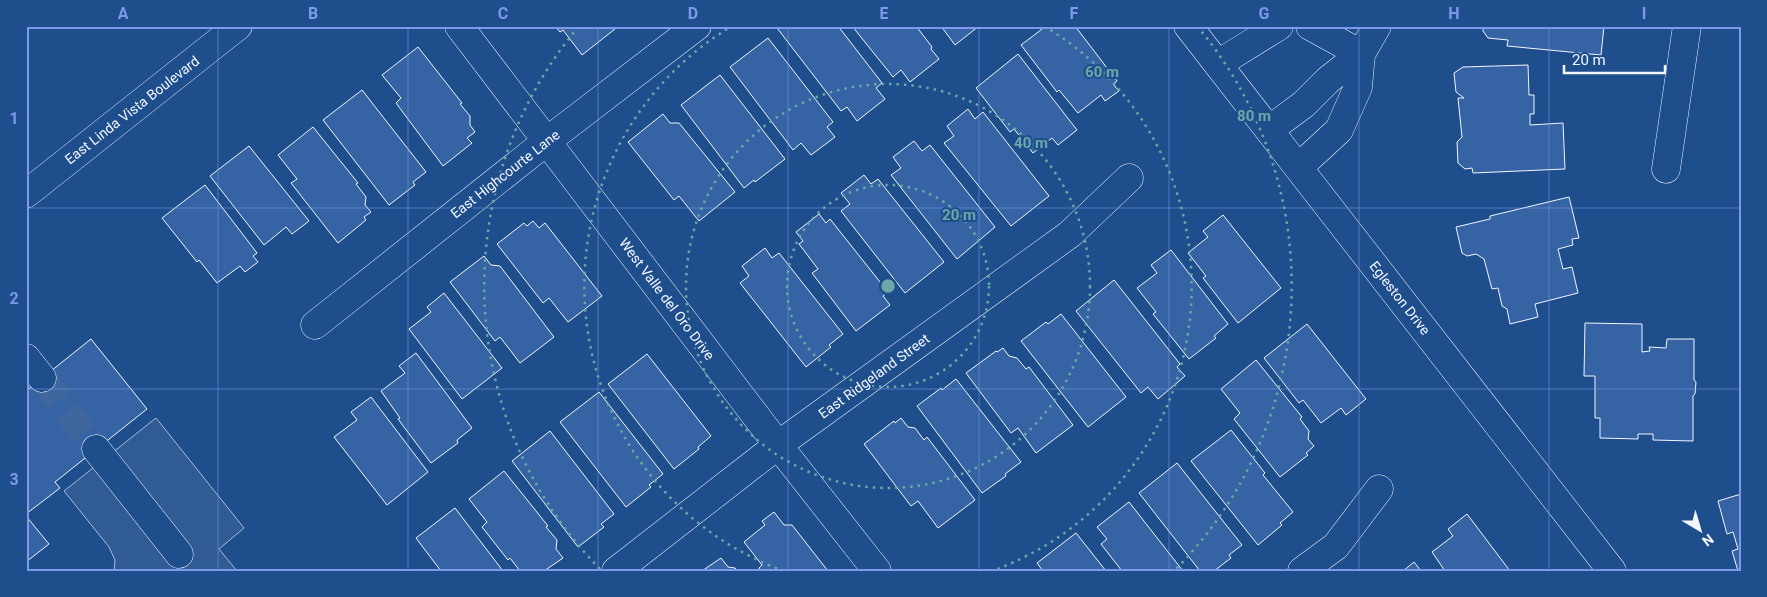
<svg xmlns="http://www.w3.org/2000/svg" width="1767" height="597" viewBox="0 0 1767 597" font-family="Roboto,sans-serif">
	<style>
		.parking { fill: #305b95; stroke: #a8bbd7 }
		.building { fill: #3563a3; stroke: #f2f6ff }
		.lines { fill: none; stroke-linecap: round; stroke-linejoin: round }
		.minor-tunnel { stroke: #3f679d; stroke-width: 28; stroke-dasharray: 28 14; stroke-linecap: butt }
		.minor-casing { stroke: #f2f6ff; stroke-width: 29 }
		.minor { stroke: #1f4e8c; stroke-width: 28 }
		.grid { fill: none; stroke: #7d9aea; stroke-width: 1; stroke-opacity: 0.55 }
		.ring { fill: none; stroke: #6aa9a8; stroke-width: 2.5; stroke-dasharray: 2.5 5 }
		.labels { text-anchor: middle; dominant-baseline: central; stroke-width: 4; stroke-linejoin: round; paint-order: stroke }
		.street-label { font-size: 14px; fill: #f2f6ff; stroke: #1f4e8c }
		.centre { fill: #6aa9a8; stroke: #1f4e8c; stroke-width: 2.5 }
		.ring-label { font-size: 15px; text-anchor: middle; font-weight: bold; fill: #6aa9a8; stroke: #1f4e8c; stroke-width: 4; stroke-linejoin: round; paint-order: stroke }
		.neatline { fill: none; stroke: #7d9aea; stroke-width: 2 }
		.grid-label { font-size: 16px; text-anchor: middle; font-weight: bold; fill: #7d9aea }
	</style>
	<rect width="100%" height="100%" fill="#1f4e8c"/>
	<polygon class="parking" points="156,418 244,528 219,549 237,571 114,571 115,560 109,547 64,491"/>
	<g class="building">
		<polygon points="555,26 613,26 615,29 582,55 563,30 560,32"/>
		<polygon points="779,26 838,26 882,83 876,88 885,99 857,121 847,107 841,111 777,28"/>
		<polygon points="852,26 916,26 932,47 931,49 939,59 910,82 901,70 893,77"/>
		<polygon points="941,26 979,26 955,45"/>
		<polygon points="1046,26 1075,26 1117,81 1113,84 1119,91 1105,101 1101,95 1078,113 1059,90 1057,92 1021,45"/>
		<polygon points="1483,26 1604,26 1601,55 1507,46 1508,40 1488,38 1483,31"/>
		<polygon points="768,38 833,122 827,127 835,137 811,155 801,143 793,150 730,67"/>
		<polygon points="418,47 462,103 460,104 470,116 470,125 475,132 467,138 472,143 443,166 396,103 401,98 382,75"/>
		<polygon points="1018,54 1077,130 1058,145 1052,138 1033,153 1014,129 1010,132 976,88"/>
		<polygon points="1528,65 1529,95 1534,95 1534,114 1530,114 1530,125 1563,123 1565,169 1473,173 1472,168 1465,169 1458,163 1457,142 1462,137 1458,98 1464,98 1456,92 1454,73 1463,67"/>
		<polygon points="720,75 785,159 755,182 754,180 744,188 681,105"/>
		<polygon points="362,90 426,172 413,182 415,185 389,205 323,120"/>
		<polygon points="968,109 975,119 983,112 1049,196 1011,226 944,143 954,136 947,126"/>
		<polygon points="663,114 670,123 679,123 735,192 699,221 679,196 674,200 628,142"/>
		<polygon points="313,127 358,183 356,184 366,197 365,205 371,212 364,217 366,220 338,243 291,183 297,179 278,155"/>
		<polygon points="914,141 922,151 930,145 995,227 957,259 891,175 901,168 893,157"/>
		<polygon points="249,146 309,221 292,234 286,227 264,245 210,176"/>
		<polygon points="864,175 871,184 878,179 944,262 905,293 841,211 850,204 841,193"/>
		<polygon points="205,185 257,253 253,256 258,262 245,272 240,266 217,283 199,260 197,262 162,218"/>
		<polygon points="1569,197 1579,238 1572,239 1573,245 1558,249 1563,269 1572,267 1578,293 1535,304 1538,317 1510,324 1507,309 1502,306 1498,288 1492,289 1484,259 1476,254 1467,256 1462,253 1456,227 1490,219 1490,216"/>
		<polygon points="819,214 826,223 830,219 888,292 883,296 890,305 856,331 812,273 818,269 799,244 803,241 796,232"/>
		<polygon points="1223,215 1281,288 1238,323 1203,278 1206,276 1188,253 1208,237 1203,231"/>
		<polygon points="533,221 539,228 545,223 602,296 568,322 549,298 543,303 497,244 524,223 527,226"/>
		<polygon points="765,248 772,258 779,253 843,334 829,345 831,347 806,367 740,283 749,276 742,266"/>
		<polygon points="1171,250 1228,324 1214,336 1216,338 1189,359 1153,314 1156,312 1137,288 1157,273 1151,265"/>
		<polygon points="484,256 491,265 500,266 554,337 520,363 500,337 495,341 450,282"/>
		<polygon points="1114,280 1180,364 1177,367 1185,376 1158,399 1148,387 1141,393 1076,311"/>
		<polygon points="444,293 502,368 462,399 409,329 431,312 427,307"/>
		<polygon points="1061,314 1126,397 1088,427 1021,341 1046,322 1048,324"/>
		<polygon points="1585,323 1642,324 1642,352 1650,351 1649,347 1666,348 1667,339 1694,339 1694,380 1696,382 1695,394 1693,396 1693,441 1653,440 1653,434 1638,434 1638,439 1600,438 1600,418 1595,418 1595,376 1584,376"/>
		<polygon points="1307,324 1366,399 1346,415 1341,408 1321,423 1303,400 1299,403 1264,358"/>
		<polygon points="91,339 147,409 55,482 60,488 26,514 26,391"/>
		<polygon points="1003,348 1009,356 1017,358 1026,369 1029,367 1073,425 1036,453 1018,428 1011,433 966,373 996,351 997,352"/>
		<polygon points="416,353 472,428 457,440 458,443 431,463 398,419 400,418 381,391 405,373 399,366"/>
		<polygon points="647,354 711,436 698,447 699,449 674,469 608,384"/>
		<polygon points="1256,360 1302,417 1300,419 1309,431 1308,439 1314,446 1306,453 1308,455 1280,477 1234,419 1240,413 1221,389"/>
		<polygon points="956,379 1021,462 1005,474 1006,476 982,493 917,406 941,388 942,390"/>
		<polygon points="599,392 663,474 649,485 651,487 626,507 560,422"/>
		<polygon points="371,397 428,472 387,505 334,437 357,420 351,412"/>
		<polygon points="901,418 908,427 915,428 924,440 927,437 975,500 938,528 918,501 911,506 864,444 894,421 895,423"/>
		<polygon points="1231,430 1265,473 1263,475 1293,512 1280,523 1282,525 1258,545 1191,461"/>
		<polygon points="550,431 614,514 601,524 604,527 578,547 512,461"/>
		<polygon points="1177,463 1242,545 1229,555 1231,558 1214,571 1200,571 1139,493"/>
		<polygon points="504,471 548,526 546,527 557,540 556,549 563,558 544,571 520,571 510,558 508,560 482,527 487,522 469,499"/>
		<polygon points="1741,494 1741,571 1738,571 1732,551 1738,549 1733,532 1727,534 1718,501"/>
		<polygon points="1129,502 1183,571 1122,571 1101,544 1107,539 1097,527"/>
		<polygon points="455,508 503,571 441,571 416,538"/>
		<polygon points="774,512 784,525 792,525 828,571 760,571 759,568 762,565 744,542 765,525 762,521"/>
		<polygon points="1467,514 1510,571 1445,571 1432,552 1453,536 1448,529"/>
		<polygon points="26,516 49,544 26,562"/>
		<polygon points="1076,533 1106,571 1043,571 1037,563"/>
		<polygon points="721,558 728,567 735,568 738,571 702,571"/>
		<polygon points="1414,562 1421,571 1403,571"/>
	</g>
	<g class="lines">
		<polyline class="minor-tunnel" points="42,378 96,449"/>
		<defs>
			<g id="minor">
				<polyline points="459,26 778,445 877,571"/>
				<polyline points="1188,26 1612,571"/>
				<polyline points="1310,26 1361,54"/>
				<polyline points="1218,64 1279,26"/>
				<polyline points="1269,130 1304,104 1328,80 1361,54 1377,26"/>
				<polyline points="1299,167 1339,130 1358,87 1361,54"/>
				<polyline points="1666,169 1687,26"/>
				<polyline points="26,194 238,26"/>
				<polyline points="315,325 547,141 697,26"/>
				<polyline points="26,358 42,378"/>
				<polyline points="96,449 179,554"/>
				<polyline points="616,571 778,445 1070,234 1129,178"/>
				<polyline points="1302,571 1336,546 1379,489"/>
			</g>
		</defs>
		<use href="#minor" class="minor-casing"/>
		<use href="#minor" class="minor"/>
	</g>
	<path class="grid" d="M 218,26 L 218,571M 408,26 L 408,571M 598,26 L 598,571M 788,26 L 788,571M 979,26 L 979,571M 1169,26 L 1169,571M 1359,26 L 1359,571M 1549,26 L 1549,571M 26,208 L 1741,208M 26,389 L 1741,389"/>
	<g class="ring">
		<circle cx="888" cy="286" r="101"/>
		<circle cx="888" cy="286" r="202"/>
		<path d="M784 571A303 303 0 0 1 732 26M1044 26A303 303 0 0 1 992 571"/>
		<path d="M600 569A404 404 0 0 1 579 26M1197 26A404 404 0 0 1 1176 569"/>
	</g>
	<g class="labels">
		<g class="street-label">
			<text transform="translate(132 110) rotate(-38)">East Linda Vista Boulevard</text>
			<text transform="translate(505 174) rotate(-38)">East Highcourte Lane</text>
			<text transform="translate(1400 298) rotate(52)">Egleston Drive</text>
			<text transform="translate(667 299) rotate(53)">West Valle del Oro Drive</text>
			<text transform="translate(874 376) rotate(-36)">East Ridgeland Street</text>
		</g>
	</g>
	<circle cx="888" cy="286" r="8" class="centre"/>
	<g class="ring-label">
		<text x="1102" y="77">60 m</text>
		<text x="1254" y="121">80 m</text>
		<text x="1031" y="148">40 m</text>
		<text x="959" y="220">20 m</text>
	</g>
	<rect width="1767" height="597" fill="none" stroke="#1f4e8c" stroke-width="55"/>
	<g transform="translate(1700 530) rotate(142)" stroke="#1f4e8c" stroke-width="4" paint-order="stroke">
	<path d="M0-4L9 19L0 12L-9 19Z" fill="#f2f6ff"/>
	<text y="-8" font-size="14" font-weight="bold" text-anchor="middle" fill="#f2f6ff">N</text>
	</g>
	<path d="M1564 65v8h101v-8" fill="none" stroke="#f2f6ff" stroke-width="2.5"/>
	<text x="1572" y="65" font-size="15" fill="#f2f6ff" stroke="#1f4e8c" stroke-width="4" paint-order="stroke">20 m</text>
	<rect x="28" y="28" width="1712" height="542" class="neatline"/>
	<g class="grid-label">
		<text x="123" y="19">A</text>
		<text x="313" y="19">B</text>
		<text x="503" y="19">C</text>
		<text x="693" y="19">D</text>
		<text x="884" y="19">E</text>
		<text x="1074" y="19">F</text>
		<text x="1264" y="19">G</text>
		<text x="1454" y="19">H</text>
		<text x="1644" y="19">I</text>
		<text x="14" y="124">1</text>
		<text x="14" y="304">2</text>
		<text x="14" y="485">3</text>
	</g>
</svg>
